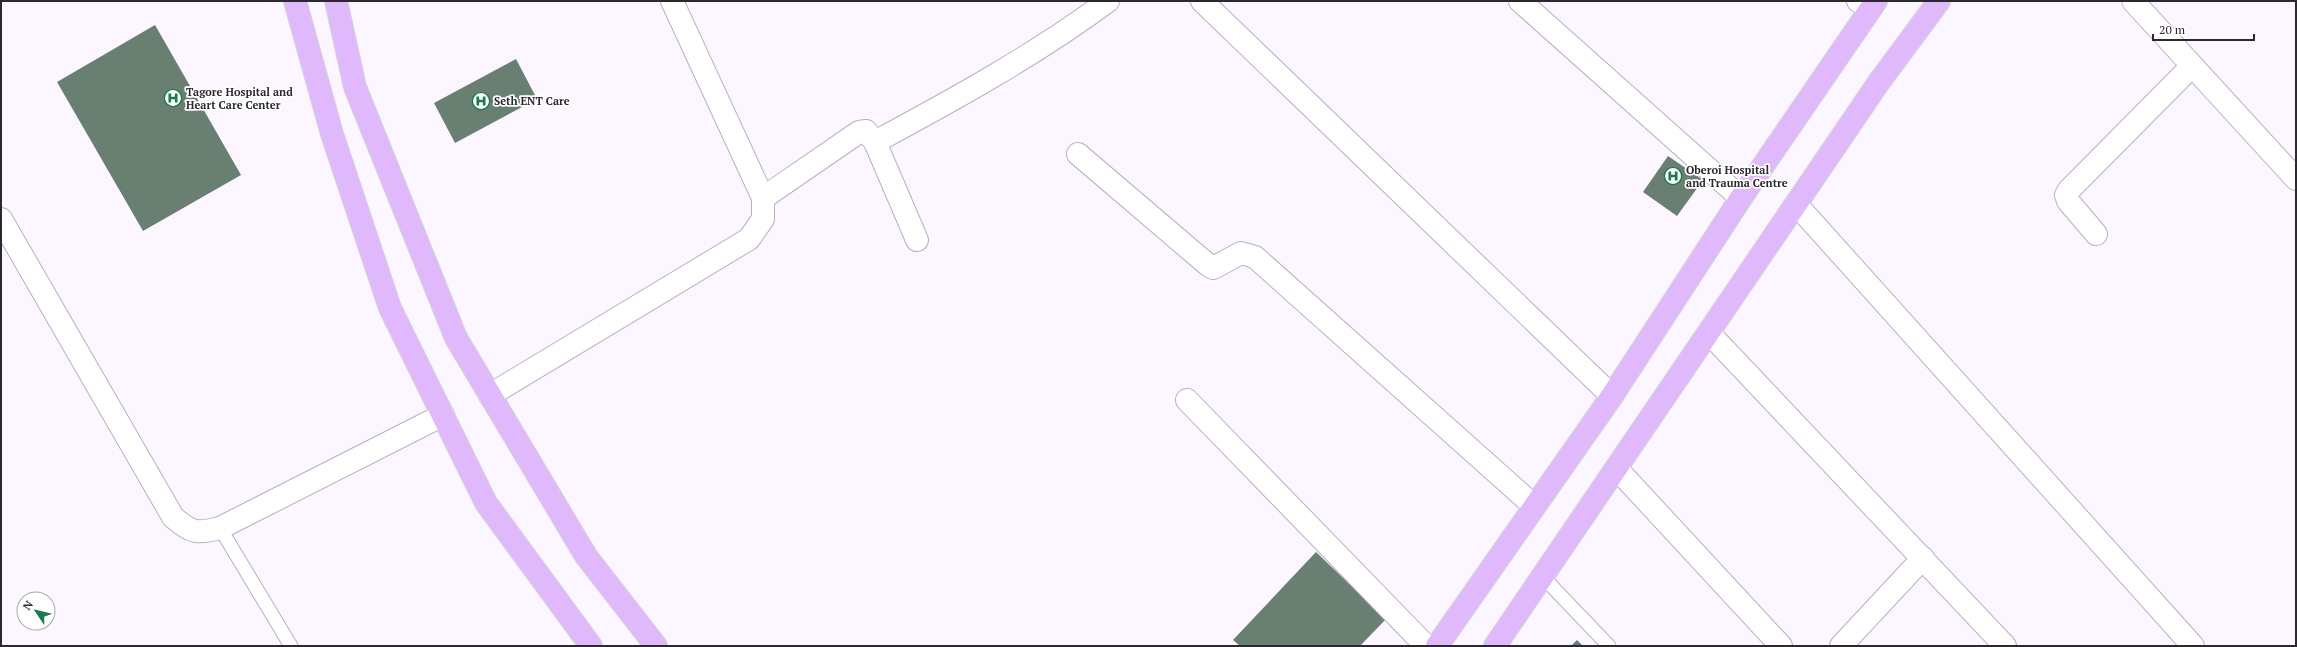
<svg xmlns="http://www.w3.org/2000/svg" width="2297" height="647" viewBox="0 0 2297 647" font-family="'PT Serif',serif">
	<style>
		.building { fill: #697f72 }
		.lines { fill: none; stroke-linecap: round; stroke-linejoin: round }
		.lane-casing { stroke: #bbafc4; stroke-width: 15 }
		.street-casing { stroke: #bbafc4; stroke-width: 24 }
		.primary-casing { stroke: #d5d4d6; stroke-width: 24 }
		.lane { stroke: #fff; stroke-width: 13 }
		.street { stroke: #fff; stroke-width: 22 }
		.primary { stroke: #dfb9fb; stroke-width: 22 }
		.labels { text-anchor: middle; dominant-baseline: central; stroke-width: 3.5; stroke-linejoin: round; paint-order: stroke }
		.poi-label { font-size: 11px; font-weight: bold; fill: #2c2730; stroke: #fff; text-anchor: start }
	</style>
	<rect width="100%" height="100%" fill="#fbf6ff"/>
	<g class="building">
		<polygon points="155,25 241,175 143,231 57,82"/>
		<polygon points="516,59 537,99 455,143 434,103"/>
		<polygon points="1668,156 1703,180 1677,216 1643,192"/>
		<polygon points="1316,552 1386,619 1360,646 1240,646 1233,640"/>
		<polygon points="1577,640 1583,646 1571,646"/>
	</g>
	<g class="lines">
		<defs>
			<g id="lane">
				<polyline points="220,528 291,646"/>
				<polyline points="1542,576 1609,646"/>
			</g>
			<g id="street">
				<polyline points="1202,1 1612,396"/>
				<polyline points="1520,1 1741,198"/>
				<polyline points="1858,1 1870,8"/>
				<polyline points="2133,1 2296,179"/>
				<polyline points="875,142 917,240"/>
				<polyline points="1078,154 1208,265 1213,268 1241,253 1255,257 1534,506"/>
				<path d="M 763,198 L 859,132 L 866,131 L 875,142 C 955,99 1035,55 1108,1"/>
				<polyline points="1796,204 2193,646"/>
				<path d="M 1,219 L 173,517 C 191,533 197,534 220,528 L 443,415"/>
				<polyline points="2096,234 2068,201 2066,195 2069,190 2192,66"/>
				<polyline points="1709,333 2005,646"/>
				<polyline points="490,395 749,239 763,219 763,198 672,1"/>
				<polyline points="1187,400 1426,646"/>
				<polyline points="1617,469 1781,646"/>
				<polyline points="1841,646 1923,558"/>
			</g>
			<g id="primary">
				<polyline points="295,1 332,134 390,308 486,503 591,646"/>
				<polyline points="336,1 355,87 456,338 586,556 656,646"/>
				<polyline points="1437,646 1612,396 1741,198 1876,1"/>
				<polyline points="1495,646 1879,82 1939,1"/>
			</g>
		</defs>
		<use href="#lane" class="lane-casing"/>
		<use href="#street" class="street-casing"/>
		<use href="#primary" class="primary-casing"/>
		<use href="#lane" class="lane"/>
		<use href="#street" class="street"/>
		<use href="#primary" class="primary"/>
	</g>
	<defs>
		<symbol id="hospital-ring" viewBox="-11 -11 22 22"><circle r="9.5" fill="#fff" stroke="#1c7a50" stroke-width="1.5"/><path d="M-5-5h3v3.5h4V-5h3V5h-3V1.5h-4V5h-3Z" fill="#1c7a50"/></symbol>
	</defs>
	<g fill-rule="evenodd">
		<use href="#hospital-ring" x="163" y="88" width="20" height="20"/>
		<use href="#hospital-ring" x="471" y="91" width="20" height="20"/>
		<use href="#hospital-ring" x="1663" y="166" width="20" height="20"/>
	</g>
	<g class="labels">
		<g class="poi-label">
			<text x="186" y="92">Tagore Hospital and<tspan x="186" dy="13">Heart Care Center</tspan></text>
			<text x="494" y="101">Seth ENT Care</text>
			<text x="1686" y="170">Oberoi Hospital<tspan x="1686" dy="13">and Trauma Centre</tspan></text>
		</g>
	</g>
	<rect width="2297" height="647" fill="none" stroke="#2c2730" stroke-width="4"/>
	<g transform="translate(36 611) rotate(305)"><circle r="19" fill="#ffffff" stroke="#aba9ac"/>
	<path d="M0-3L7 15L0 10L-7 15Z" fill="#1c7a50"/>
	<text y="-6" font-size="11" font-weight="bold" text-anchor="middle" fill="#2c2730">N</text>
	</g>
	<path d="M2153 34v6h101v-6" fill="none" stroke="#2c2730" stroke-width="2"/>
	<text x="2159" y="34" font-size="12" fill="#2c2730" stroke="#ffffff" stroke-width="3" paint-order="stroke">20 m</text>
</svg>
